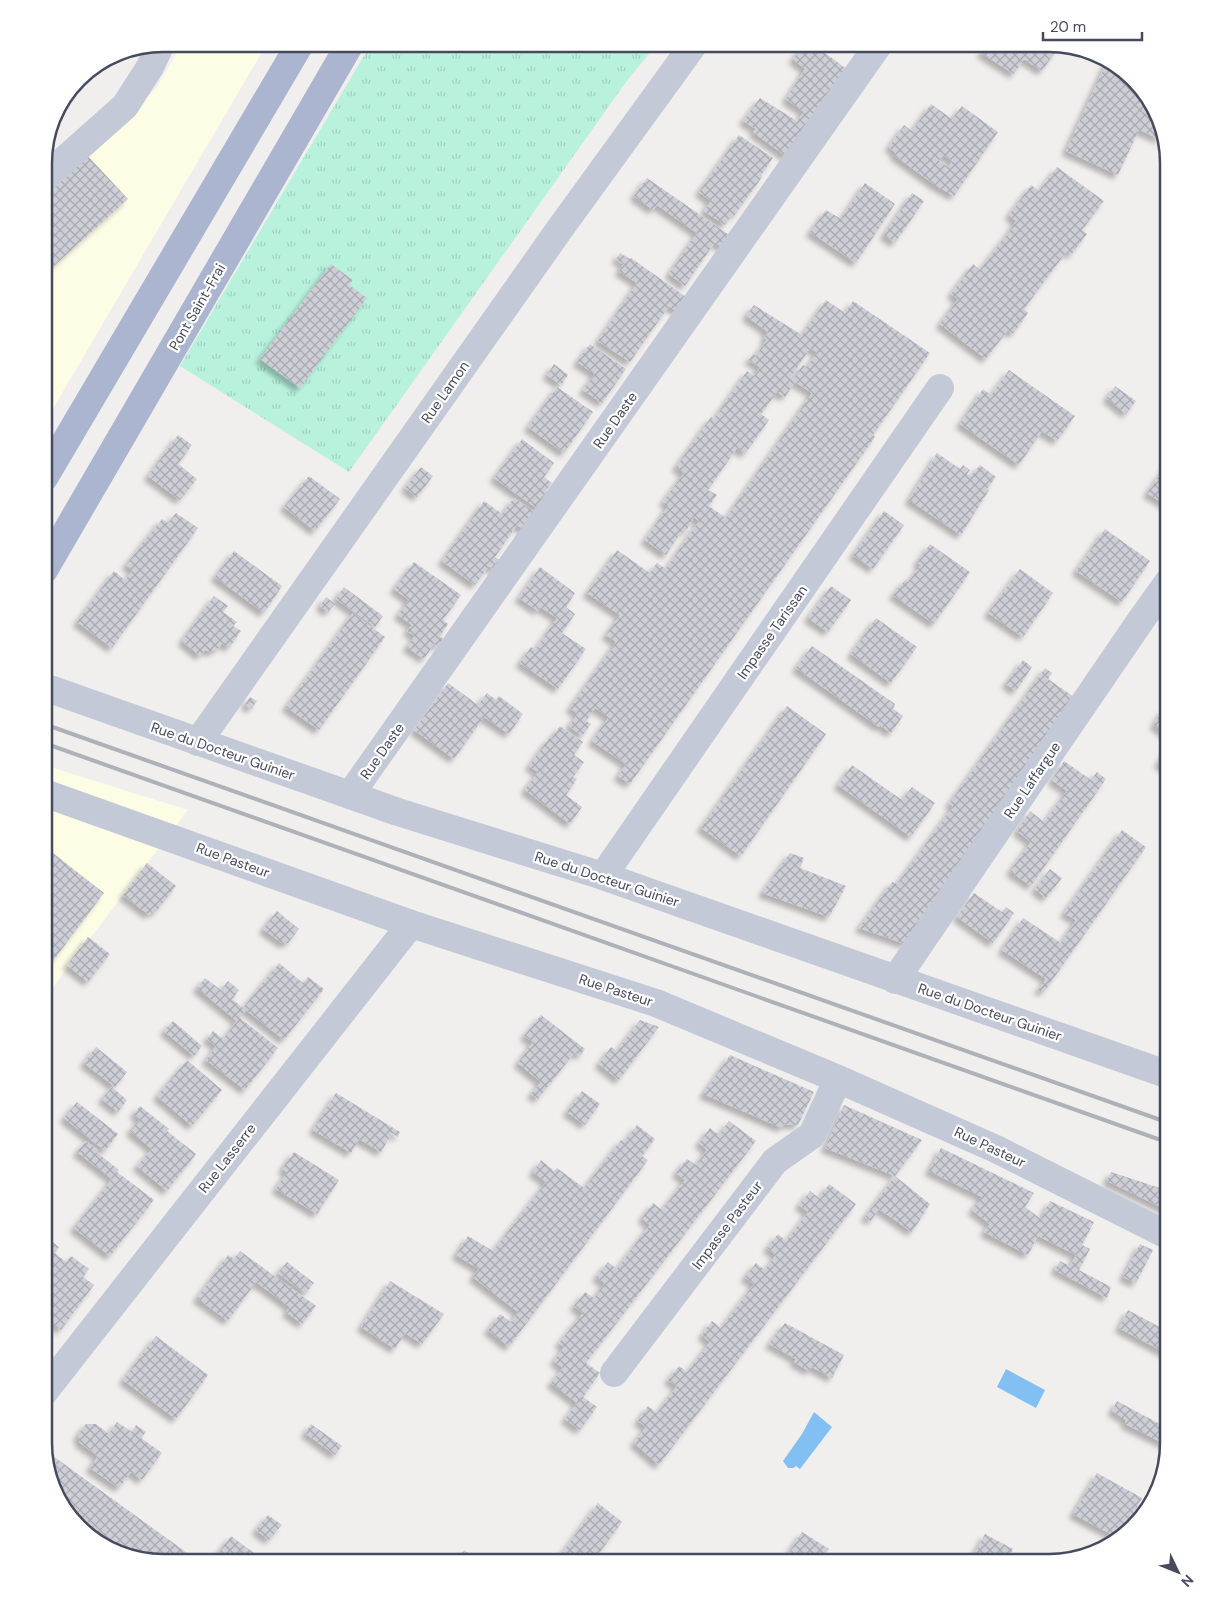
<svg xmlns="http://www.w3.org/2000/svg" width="1213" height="1607" viewBox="0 0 1213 1607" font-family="'DM Sans',sans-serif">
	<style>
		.commercial { fill: #fdfce5 }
		.grass { fill: url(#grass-tufts) }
		.water { fill: #82bff2 }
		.building { fill: url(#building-cross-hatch); fill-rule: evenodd; filter: url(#shadow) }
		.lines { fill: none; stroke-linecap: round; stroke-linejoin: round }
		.minor { stroke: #c3c9d6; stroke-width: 28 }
		.tertiary { stroke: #c3c9d6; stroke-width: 28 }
		.primary { stroke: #abb5cf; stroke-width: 28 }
		.rail { stroke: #afb1b9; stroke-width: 4 }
		.labels { text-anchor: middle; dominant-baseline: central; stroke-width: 4.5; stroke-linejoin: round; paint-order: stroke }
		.street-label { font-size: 14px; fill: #454b5d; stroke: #fff }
		.rim { fill: none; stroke: #454b5d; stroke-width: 2.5 }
	</style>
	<defs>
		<pattern id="grass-tufts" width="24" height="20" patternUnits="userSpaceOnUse" patternTransform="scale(1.25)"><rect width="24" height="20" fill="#b8f2dd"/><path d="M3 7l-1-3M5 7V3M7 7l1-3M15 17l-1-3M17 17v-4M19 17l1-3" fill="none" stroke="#a0d1c0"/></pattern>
		<pattern id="building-cross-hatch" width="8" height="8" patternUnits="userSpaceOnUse" patternTransform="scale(1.25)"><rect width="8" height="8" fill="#cdced6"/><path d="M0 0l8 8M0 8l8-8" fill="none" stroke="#a8a9b1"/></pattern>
		<filter id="shadow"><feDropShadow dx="-4.5" dy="4.5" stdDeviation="2.5" flood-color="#0004"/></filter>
	</defs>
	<rect width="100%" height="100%" fill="#f1eeee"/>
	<g class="commercial">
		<polygon points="182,44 250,44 262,52 44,424 44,193 155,90"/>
		<polygon points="44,765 188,810 44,999"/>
	</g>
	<polygon class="grass" points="371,44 657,44 626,82 349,472 180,366"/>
	<g class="water">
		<polygon points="1006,1369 1045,1390 1036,1408 997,1387"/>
		<polygon points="814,1412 832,1427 800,1469 796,1466 793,1468 788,1468 783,1461 802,1434"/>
	</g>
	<g class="building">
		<polygon points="804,44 813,44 848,70 787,157 753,132 756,129 743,121 760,98 797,121 804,112 786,99 805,69 793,59"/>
		<polygon points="988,44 1057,44 1060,45 1042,71 1024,59 1014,74 981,53"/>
		<polygon points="1108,59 1149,97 1162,140 1139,130 1118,175 1066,151"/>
		<path d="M 931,104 L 952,119 L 962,106 L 998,132 L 954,196 L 935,185 L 894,155 L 896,153 L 889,147 L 904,125 L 912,131 ZM 943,155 L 953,161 L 948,167 L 939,161 Z"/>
		<polygon points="739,135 773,158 761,175 762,177 734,216 732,214 725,225 704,211 711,201 699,192"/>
		<polygon points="86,154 128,199 44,275 44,193"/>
		<polygon points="1057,167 1104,201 1082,230 1087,234 1071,255 1067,251 1024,309 1028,313 1013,334 1008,330 986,359 940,324 958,299 951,294 973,264 980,270 1011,229 1016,221 1009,215 1031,185 1039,191"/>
		<polygon points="647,178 732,237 724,249 715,242 685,286 669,274 697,233 657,205 653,210 634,196"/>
		<polygon points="865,183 895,204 856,263 810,232 826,210 841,219"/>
		<polygon points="912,193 924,201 895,243 884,235"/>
		<polygon points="620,253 630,259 631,258 689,299 678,312 669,306 630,362 598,341 637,283 619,271 623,265 626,266 616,259"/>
		<polygon points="331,264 353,280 349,285 367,298 300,388 260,359"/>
		<path d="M 826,300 L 845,313 L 853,301 L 930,353 L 873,435 L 875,437 L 630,784 L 618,776 L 626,764 L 592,741 L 609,717 L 595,708 L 586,721 L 591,724 L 582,736 L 569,726 L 578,714 L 570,708 L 616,642 L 606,635 L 620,615 L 587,593 L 617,550 L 650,573 L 657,563 L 666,569 L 699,521 L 694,517 L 686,531 L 683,529 L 666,555 L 645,540 L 669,505 L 663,502 L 684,473 L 676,467 L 711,417 L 714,419 L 747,371 L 754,376 L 760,367 L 749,360 L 753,354 L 756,356 L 767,339 L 764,338 L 768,332 L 746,316 L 754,305 L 802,335 ZM 810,348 L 817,352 L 807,367 L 803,365 L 792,380 L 790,379 ZM 795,382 L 812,393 L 726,518 L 709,506 L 717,495 L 708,490 L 737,448 L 745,454 L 769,420 L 761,414 L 777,392 L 785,397 Z"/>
		<polygon points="590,344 626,369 602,403 583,390 595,374 577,362"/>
		<polygon points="554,364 568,375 561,385 547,375"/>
		<polygon points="1009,370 1075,416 1057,441 1042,431 1019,465 960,424 983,389 991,395"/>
		<polygon points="1115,386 1136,401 1126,414 1107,398"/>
		<polygon points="557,387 593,412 564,453 528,427"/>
		<polygon points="178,435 192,445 178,464 197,479 180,500 148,476"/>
		<polygon points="522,439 554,463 544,477 552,483 546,491 552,495 542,512 494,478"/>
		<polygon points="937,453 960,469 963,465 970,470 967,474 971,476 980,465 996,477 987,489 989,490 961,535 909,500"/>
		<polygon points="1169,462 1169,507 1147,493"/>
		<polygon points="421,467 433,476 417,497 405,488"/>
		<polygon points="309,476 340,499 315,531 284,507"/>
		<polygon points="514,498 539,515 527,532 517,525 495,557 501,561 494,570 489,566 475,585 442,561 484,501 502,514"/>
		<polygon points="884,511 904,525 873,569 853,555"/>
		<polygon points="176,513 198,528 112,648 77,622 114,571 125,580 133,570 126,565 150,534 162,519 168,523"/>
		<polygon points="1105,529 1150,561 1122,602 1076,571"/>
		<polygon points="930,544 970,572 934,624 893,595 905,580 908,582 921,565 917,563"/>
		<polygon points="234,551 282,586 264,613 215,577"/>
		<polygon points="414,562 461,595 443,620 448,624 440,636 443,639 438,646 434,644 424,659 407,647 415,636 407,631 412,625 398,615 409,600 394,589"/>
		<polygon points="540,567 575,593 566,607 575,614 562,633 586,649 558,689 520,663 531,647 535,650 557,618 540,607 538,611 519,598"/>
		<polygon points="1020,569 1053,593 1023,637 988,613"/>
		<polygon points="831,586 851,600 828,632 808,618"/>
		<polygon points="344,587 383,616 375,627 336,599"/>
		<polygon points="214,596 228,606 223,612 237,622 233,626 241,631 229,648 222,643 219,648 211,652 205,650 200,656 182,641"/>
		<polygon points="326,597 335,604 328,612 320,606"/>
		<polygon points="353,613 385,637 319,730 286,707"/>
		<polygon points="876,618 917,647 891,683 851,654"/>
		<polygon points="812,646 895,704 893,709 903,716 891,733 880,725 879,727 796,668"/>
		<polygon points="1023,660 1032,667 1016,691 1006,684"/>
		<polygon points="1045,668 1052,673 1048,679 1077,699 905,944 859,928 892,882 897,884 953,806 949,804"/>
		<polygon points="448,683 478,705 487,693 496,700 499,696 523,714 509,734 484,717 454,759 414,730"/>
		<polygon points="250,697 257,701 251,709 245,704"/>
		<polygon points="787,706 826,734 741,856 701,828"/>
		<polygon points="1163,709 1169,714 1169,736 1154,725"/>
		<polygon points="560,726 583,742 574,755 584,762 573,777 577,779 566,795 582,807 570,824 525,790 538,772 529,766 549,738 551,739"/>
		<polygon points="1169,747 1169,771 1158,763"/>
		<polygon points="1064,761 1091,780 1097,772 1106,779 1031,886 1010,871 1031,842 1017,831 1030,811 1044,822 1067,791 1052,780"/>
		<polygon points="852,765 902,800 912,787 935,803 911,837 838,785"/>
		<polygon points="1122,830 1146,847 1044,992 1038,990 1046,979 1002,950 1023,918 1061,943 1076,920 1064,913"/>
		<polygon points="44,846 104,893 44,973"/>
		<polygon points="790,853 804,858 800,868 846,886 829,917 762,893"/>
		<polygon points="147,863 176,886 155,913 152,911 149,915 123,895"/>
		<polygon points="1050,869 1062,878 1046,898 1035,889"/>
		<polygon points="974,893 1002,912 1006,907 1014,913 993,943 957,917"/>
		<polygon points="277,911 299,929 288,943 282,943 263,929"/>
		<polygon points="88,937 110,954 88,982 67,965"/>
		<polygon points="279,963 303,983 308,977 324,989 284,1040 246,1010 240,1018 278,1048 245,1090 206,1060 216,1046 207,1039 213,1031 223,1039 237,1021 197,988 205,978 221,990 228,981 239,990 232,999 243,1008"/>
		<polygon points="541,1015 585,1049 580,1056 575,1052 538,1099 531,1094 541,1082 518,1063 533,1042 524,1036"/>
		<polygon points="640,1020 659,1027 619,1080 599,1064 611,1047 617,1051"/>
		<polygon points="173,1021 202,1046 194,1056 164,1031"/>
		<polygon points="96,1047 127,1072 115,1087 84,1063"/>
		<polygon points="730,1055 814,1092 798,1125 784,1124 782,1128 703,1094"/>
		<polygon points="187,1060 222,1090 192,1126 157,1096"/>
		<polygon points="112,1087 127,1100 118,1112 102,1099"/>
		<polygon points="582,1091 600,1104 585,1125 567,1112"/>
		<polygon points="336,1093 400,1132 398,1137 392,1133 381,1152 359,1139 351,1153 313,1130"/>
		<polygon points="77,1102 118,1134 105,1151 64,1118"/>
		<polygon points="844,1105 922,1140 895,1176 825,1148"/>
		<polygon points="140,1106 169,1129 167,1131 196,1154 167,1191 137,1166 152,1149 130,1131 140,1119 134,1114"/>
		<polygon points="729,1121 756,1141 586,1363 600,1373 583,1397 597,1407 580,1430 565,1419 577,1403 551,1383 563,1368 554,1361 564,1347 559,1343 583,1313 574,1306 585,1292 594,1298 605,1283 596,1277 608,1262 617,1269 627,1255 650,1225 642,1218 653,1203 662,1210 685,1180 676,1173 687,1159 696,1165 707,1150 699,1143 710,1128 719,1135"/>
		<polygon points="637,1125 655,1139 642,1156 648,1160 509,1347 488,1330 500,1314 511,1322 518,1312 473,1277 479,1269 456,1255 468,1236 493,1251 546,1182 533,1172 541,1160 554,1171 557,1168 584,1188 621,1140 624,1142"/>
		<polygon points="86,1141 98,1150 96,1152 119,1170 117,1172 154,1200 110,1256 74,1228 112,1179 77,1152"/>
		<polygon points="941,1148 1034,1193 1025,1207 1041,1219 1050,1201 1094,1222 1082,1245 1090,1249 1079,1270 1111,1287 1107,1298 1055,1270 1060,1261 1070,1266 1076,1255 1038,1236 1028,1255 984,1232 990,1224 972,1210 982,1197 929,1171"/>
		<polygon points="294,1152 339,1180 317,1214 276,1189 287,1172 282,1169"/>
		<polygon points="1111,1172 1169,1191 1169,1211 1107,1181"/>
		<polygon points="895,1176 930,1204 912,1232 879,1209 871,1221 865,1217"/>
		<polygon points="829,1184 856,1204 659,1465 634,1443 646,1427 638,1421 648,1406 657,1413 677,1386 668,1380 679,1366 687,1372 699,1357 710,1342 702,1335 712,1321 721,1328 754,1284 745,1277 756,1263 765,1270 776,1255 767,1248 778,1234 786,1241 808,1212 799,1205 810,1191 819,1198"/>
		<polygon points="44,1235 59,1247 55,1253 66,1262 71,1256 89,1269 83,1277 94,1285 61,1330 44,1317"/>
		<polygon points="1140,1244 1153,1250 1136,1283 1123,1277"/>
		<polygon points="240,1251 316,1306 302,1324 286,1312 290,1307 256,1282 228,1321 197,1298 228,1255 234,1259"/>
		<polygon points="287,1262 314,1283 305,1294 278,1273"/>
		<polygon points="390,1281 444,1314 422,1344 405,1333 395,1349 361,1327"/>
		<polygon points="1128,1310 1169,1332 1169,1355 1119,1328"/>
		<polygon points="785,1323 844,1355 832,1378 812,1367 809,1371 794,1362 796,1359 769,1344"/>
		<polygon points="156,1336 208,1375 176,1419 123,1380"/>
		<polygon points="1117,1401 1169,1429 1169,1446 1125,1424 1126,1420 1112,1411"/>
		<polygon points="117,1422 132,1432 136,1425 146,1432 141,1438 162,1453 142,1480 131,1472 119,1488 90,1468 98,1456 80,1443 78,1435 86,1424 96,1424 109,1434"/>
		<polygon points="311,1424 342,1446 335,1455 305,1433"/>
		<polygon points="46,1451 197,1560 202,1563 163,1563 104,1547 64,1510"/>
		<polygon points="1097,1473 1142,1498 1120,1539 1073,1514"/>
		<polygon points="598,1503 622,1522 592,1563 586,1562 555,1563"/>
		<polygon points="268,1515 282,1525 269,1540 256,1530"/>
		<polygon points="802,1532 829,1549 826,1553 842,1563 782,1563"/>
		<polygon points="985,1534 1013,1549 1006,1563 976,1563 971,1561"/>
		<polygon points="231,1536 258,1556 252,1563 211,1563"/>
		<polygon points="464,1550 482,1563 454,1563"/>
		<polygon points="277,1554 289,1563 270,1563"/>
		<polygon points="330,1554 342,1563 323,1563"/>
	</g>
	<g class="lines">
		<g class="minor">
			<polyline points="44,178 125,106 150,67 161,44"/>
			<polyline points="198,742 559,230 694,44"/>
			<polyline points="44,793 411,924 656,1003 838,1079 996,1149 1169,1236"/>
			<polyline points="350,795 879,44"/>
			<polyline points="603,876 940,388"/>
			<polyline points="895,980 1141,620 1169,581"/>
			<polyline points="614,1373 775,1161 812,1135 838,1079"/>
			<polyline points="44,1392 411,924"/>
		</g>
		<polyline class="tertiary" points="44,687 398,812 603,876 1169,1075"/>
		<g class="primary">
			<polyline points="44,478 300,44"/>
			<polyline points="44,570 350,44"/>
		</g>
		<g class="rail">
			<polyline points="44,724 1169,1123"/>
			<polyline points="44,743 1169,1143"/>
		</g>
	</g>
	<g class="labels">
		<g class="street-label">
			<text transform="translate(197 307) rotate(-60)">Pont Saint-Frai</text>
			<text transform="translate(445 392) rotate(-55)">Rue Lamon</text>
			<text transform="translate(615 420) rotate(-55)">Rue Daste</text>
			<text transform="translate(772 632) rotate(-55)">Impasse Tarissan</text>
			<text transform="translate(223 751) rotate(19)">Rue du Docteur Guinier</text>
			<text transform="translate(382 751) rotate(-55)">Rue Daste</text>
			<text transform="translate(1032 780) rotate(-56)">Rue Laffargue</text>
			<text transform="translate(233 860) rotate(20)">Rue Pasteur</text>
			<text transform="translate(607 879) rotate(18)">Rue du Docteur Guinier</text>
			<text transform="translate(616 990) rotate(18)">Rue Pasteur</text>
			<text transform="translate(990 1012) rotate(19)">Rue du Docteur Guinier</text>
			<text transform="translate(990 1147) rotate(25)">Rue Pasteur</text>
			<text transform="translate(227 1158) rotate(-52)">Rue Lasserre</text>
			<text transform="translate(727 1225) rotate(-53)">Impasse Pasteur</text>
		</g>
	</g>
	<path d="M0 0H1213V1607H0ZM163 52H1049A111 111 0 0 1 1160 163V1443A111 111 0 0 1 1049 1554H163A111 111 0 0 1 52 1443V163A111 111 0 0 1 163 52Z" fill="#fff" fill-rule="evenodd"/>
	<path class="rim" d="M163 52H1049A111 111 0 0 1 1160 163V1443A111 111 0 0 1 1049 1554H163A111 111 0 0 1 52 1443V163A111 111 0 0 1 163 52Z"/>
	<g transform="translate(1178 1572) rotate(133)" stroke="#ffffff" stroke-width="4" paint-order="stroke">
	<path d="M0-4L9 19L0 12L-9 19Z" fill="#454b5d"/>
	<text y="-8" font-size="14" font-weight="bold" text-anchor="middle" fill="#454b5d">N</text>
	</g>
	<path d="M1043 32v8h99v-8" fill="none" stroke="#454b5d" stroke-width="2.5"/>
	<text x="1050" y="32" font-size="15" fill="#454b5d" stroke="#ffffff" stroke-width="4" paint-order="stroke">20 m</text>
</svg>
